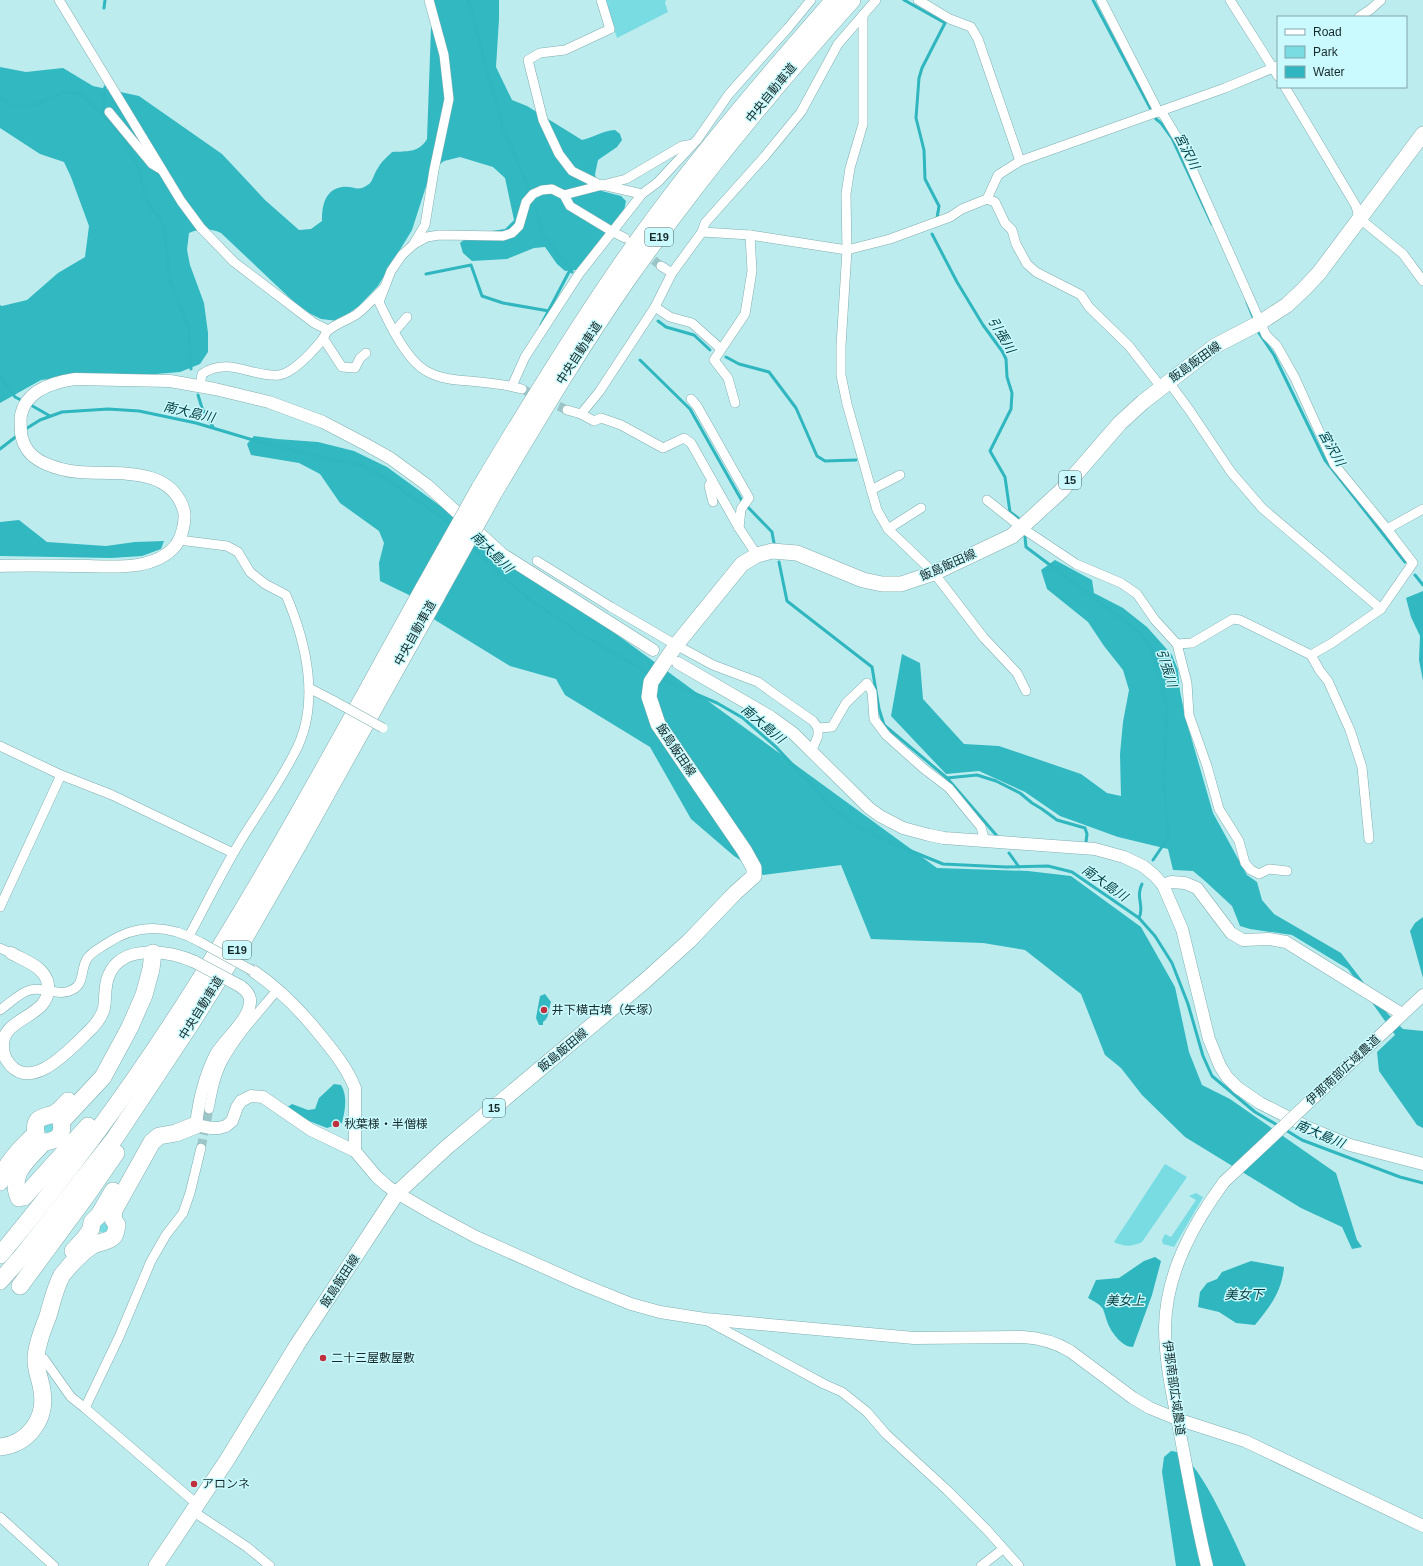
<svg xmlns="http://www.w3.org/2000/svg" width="1423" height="1566" viewBox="0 0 1423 1566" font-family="Helvetica,'Noto Sans JP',sans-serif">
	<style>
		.green { fill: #78dce2 }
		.forest { fill: #32b8c0 }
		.water { fill: #2fb6be }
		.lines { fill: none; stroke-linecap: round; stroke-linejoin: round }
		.stream { stroke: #2fb6be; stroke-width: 3 }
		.minor-tunnel { stroke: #9cc5c8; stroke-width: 9; stroke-dasharray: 9 4.5; stroke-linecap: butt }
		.minor-casing { stroke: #80aeb1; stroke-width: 10 }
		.tertiary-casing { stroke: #80aeb1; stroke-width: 13 }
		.primary-casing { stroke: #80aeb1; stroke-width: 16 }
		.motorway-casing { stroke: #80aeb1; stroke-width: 18 }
		.minor { stroke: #fff; stroke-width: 9 }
		.tertiary { stroke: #fff; stroke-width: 12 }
		.primary { stroke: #fff; stroke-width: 15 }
		.motorway { stroke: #fff; stroke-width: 17 }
		.minor-bridge-casing { stroke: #80aeb1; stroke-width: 10; stroke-linecap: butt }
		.tertiary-bridge-casing { stroke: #80aeb1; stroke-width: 13; stroke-linecap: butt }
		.motorway-bridge-casing { stroke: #80aeb1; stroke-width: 18; stroke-linecap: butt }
		.minor-bridge { stroke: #fff; stroke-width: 9 }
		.tertiary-bridge { stroke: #fff; stroke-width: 12 }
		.motorway-bridge { stroke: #fff; stroke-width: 17 }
		.poi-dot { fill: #c02f3d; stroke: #cafafd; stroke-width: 1.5 }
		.labels { text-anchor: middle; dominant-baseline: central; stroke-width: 3; stroke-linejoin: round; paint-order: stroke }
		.shield { fill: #cafafd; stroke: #4c6869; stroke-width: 1 }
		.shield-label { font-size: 11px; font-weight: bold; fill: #16292a }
		.street-label { font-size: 12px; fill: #16292a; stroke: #cafafd }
		.poi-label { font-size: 12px; fill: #16292a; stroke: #cafafd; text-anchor: start }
		.water-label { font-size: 13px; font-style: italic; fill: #003c3f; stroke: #cafafd }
	</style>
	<rect width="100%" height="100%" fill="#bdecef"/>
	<g class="green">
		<polygon points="604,0 666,0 665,3 668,12 617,38"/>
		<circle cx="49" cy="1128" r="5"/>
		<path d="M 1165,1164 L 1187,1177 L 1142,1242 C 1131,1247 1125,1247 1114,1242 Z"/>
		<polygon points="1196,1193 1203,1197 1202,1199 1174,1247 1163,1244 1162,1240 1165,1234 1171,1237 1196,1200 1189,1196"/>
		<circle cx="104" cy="1228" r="5"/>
	</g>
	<g class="forest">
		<path d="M 432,0 L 499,0 L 499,19 L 496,67 L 512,100 L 527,106 L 582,140 C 595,137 602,131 615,130 L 620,134 L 622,140 L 617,147 L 598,160 L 595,174 L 598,190 L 621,196 L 626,201 L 624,211 L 576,270 L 565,271 L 557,264 L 545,247 L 534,248 L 507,259 L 472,261 L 463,253 L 460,243 L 471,234 L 505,229 L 514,220 L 505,178 L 493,167 L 460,157 L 444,161 L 431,171 L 412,230 L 378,286 L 359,306 L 338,321 L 321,319 L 309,313 L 295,303 L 221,233 C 210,228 201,228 189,233 L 187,250 L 190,265 L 204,303 L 208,333 L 208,352 L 200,364 L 180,372 L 144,375 L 98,373 L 41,380 L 0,403 L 0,305 L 2,306 L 27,300 L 58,273 L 85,257 L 89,226 L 71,177 L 64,162 L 40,154 L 0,128 L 0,67 L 26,72 L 63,68 L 93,86 L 139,96 L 222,154 L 265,200 L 299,230 L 311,229 L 322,221 C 322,207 324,190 342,187 C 353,185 358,193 369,184 C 373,181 374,173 378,168 C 381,162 387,157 392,152 C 407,151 419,153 427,139 Z"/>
		<polygon points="254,436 277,439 318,442 354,451 387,467 937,868 1028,871 1071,876 1141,927 1175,987 1189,1052 1202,1085 1230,1099 1336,1173 1357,1240 1362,1247 1352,1249 1342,1227 1301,1208 1185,1137 1142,1095 1121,1068 1105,1055 1081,994 1025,950 983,943 871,939 841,865 763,875 734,856 691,819 650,747 565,695 556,679 510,666 435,620 409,595 380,581 379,563 384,543 379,531 340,503 320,474 299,463 251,455 247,444"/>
		<polygon points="19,520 47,542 106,546 135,542 164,541 161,549 142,556 111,558 0,556 0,522"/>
		<polygon points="1055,560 1092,580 1094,593 1123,608 1147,627 1172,655 1178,670 1180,691 1185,716 1213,813 1247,875 1257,882 1262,900 1274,914 1341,953 1388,1014 1403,1029 1423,1031 1423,1128 1417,1125 1379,1071 1377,1052 1395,1035 1348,969 1292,935 1250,929 1240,926 1232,906 1205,881 1193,871 1173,870 1168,849 1118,837 1060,816 1025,792 979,771 946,774 891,716 902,654 920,663 923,699 964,744 999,746 1081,774 1107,793 1121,796 1120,754 1123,722 1129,690 1123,670 1104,646 1088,622 1047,589 1041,570"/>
		<polygon points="1423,591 1423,681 1419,660 1420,636 1411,617 1406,598"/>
		<polygon points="1423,917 1423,978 1410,931 1415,923"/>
		<path d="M 545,994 L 551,1002 C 548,1010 550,1017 543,1022 L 543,1025 L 539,1025 L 536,1018 L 540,996 Z"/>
		<path d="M 334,1084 L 341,1085 C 348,1096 345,1111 342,1123 L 327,1128 L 309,1121 L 286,1108 L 292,1104 L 308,1110 L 315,1109 L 319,1098 Z"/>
		<path d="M 1171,1451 C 1174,1451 1177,1452 1180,1453 C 1205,1471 1232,1537 1246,1566 L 1176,1566 L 1162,1472 L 1164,1457 Z"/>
	</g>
	<g class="water">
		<path d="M 1155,1257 L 1161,1261 L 1152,1295 L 1133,1347 C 1122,1347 1112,1333 1108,1324 C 1106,1319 1105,1314 1103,1309 C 1099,1303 1093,1301 1088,1298 L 1096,1280 L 1119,1278 L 1144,1261 Z"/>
		<path d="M 1251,1261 L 1284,1267 C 1282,1291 1270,1307 1255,1325 L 1236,1323 L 1219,1312 L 1198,1307 L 1200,1292 L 1207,1283 L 1217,1279 L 1222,1272 Z"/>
	</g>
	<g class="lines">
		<g class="stream">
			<polyline points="468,0 502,125 529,190"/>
			<polyline points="904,0 945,23 922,68 919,78 916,118 924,150 925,179 939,206 937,218"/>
			<polyline points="1093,0 1156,119 1161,123 1172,138 1212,224"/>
			<polyline points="104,8 105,0"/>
			<polyline points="0,98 13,106 35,105 63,92 81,94 102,114 125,139 140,171 144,194 153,211 159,216 164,228 170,281 189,329 191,369"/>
			<polyline points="102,114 105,87"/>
			<polyline points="536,208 543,234 572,272"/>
			<polyline points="932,234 957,282 983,325 1002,351 1006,359 1007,377 1012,393 1011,409 990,451 1005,477 1010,512 1018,518"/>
			<polyline points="426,274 471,265 482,296 503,303 549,311"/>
			<polyline points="1247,302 1253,317"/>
			<polyline points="658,321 666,327 694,335 710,350"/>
			<polyline points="541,325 570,270"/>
			<polyline points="1259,333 1274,355 1325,460 1405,562"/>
			<polyline points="726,357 739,364 769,372 796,408 817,456 825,461 856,460"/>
			<polyline points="640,360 690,409 742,501 772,532 774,543"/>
			<polyline points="0,376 15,397 25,402"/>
			<polyline points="198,395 202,408 213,427"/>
			<polyline points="29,404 50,416"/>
			<polyline points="24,430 40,420 62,412 108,409 139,411 196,423 273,446 322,458 361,465 380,475 443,518 452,526"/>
			<polyline points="0,449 18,435"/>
			<polyline points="1025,537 1026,547 1138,631 1152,650 1167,706 1164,780 1168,838 1153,860"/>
			<polyline points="471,546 504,578 529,599 578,632 651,675"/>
			<polyline points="779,562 787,601 872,667 879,709 884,725 947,778 997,836"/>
			<polyline points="1415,575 1423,585"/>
			<polyline points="658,678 717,703 743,718 776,747 833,808 853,824 889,842 943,864 1006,867 1048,866 1072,872 1139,918 1155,936 1172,963 1188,1004 1203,1056 1212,1076 1255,1112 1279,1126"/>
			<polyline points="947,778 977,775 996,781 1020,793 1032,803 1042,809 1057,820 1085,828 1087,834 1086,842"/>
			<polyline points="1009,853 1019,867"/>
			<path d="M 1139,918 C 1145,906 1135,898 1142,884"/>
			<polyline points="1284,1129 1302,1140 1400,1177 1423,1183"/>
		</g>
		<g class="minor-tunnel">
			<polyline points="643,252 661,266"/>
			<polyline points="522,389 567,410"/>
			<polyline points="201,1148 209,1109"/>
		</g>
		<defs>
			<g id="minor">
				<polyline points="59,0 181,201 201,228 234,262 314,323 328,330"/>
				<path d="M 429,0 L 444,55 L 449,99 L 434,170 L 425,225 L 413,245 L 402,255 L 391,271 L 379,302 C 389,323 407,362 428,372 C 441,379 456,380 470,381 C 488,383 505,384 522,389"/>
				<polyline points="601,0 610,29 565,50 540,53 528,60 543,120 559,154 572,171 598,184 642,194"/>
				<polyline points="918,0 950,19 971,27 978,39 1020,161"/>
				<polyline points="1101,0 1158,111 1163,114 1181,144 1266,335 1277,346 1295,378 1334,464 1387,529"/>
				<polyline points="1230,0 1278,76"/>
				<polyline points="863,15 863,124 850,168 846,194 847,250 841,346 841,375 847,404 877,510 888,529 934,573 984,638 1017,673 1026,691"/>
				<polyline points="1359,17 1371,9 1381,0"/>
				<polyline points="1285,87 1356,206 1359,218 1403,254 1423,281"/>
				<polyline points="109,112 152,164 162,170"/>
				<polyline points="564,195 626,179 682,146 693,144"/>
				<polyline points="987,199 995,202 1005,223 1012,230 1016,244 1027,264 1036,272 1081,295 1089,307 1129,346 1161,387"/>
				<polyline points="702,232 750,235 847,250 890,239 950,217 962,209 987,199 998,175 1020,161 1225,88 1278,66"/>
				<polyline points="414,244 427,237 439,235 503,236 512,233 519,226 526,202 533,194 542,190 552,189 564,195 570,206 613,232 625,238"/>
				<polyline points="661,266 672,273"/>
				<polyline points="655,307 670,317 692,323 721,349"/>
				<polyline points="394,332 407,317"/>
				<polyline points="323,338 342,367 355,368 360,358 366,353"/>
				<polyline points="1168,381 1190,411 1231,472 1262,508 1381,609"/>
				<path d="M 200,386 L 202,374 C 230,356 252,378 279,375 C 294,373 313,351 323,339 C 325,335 326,331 330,329 C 338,323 348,320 357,314 C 366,307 375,297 383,289"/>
				<polyline points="512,386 525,357 579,274 642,194 658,182 697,140 729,94 788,28 811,0"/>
				<polyline points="691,399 697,406 749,498 741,509 739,528"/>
				<polyline points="735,403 728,378 714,360 745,314 752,271 750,235"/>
				<polyline points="567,410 581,414 599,392 655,307 672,273 702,232 705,223 765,156 801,112 838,44 876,0"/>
				<polyline points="581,414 594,421 601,418 621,425 663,448 684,438 691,443 739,528 757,555"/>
				<polyline points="712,480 709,486 713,502"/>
				<polyline points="871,490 900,475"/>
				<polyline points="987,500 1022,528 1076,564 1121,583 1137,594 1155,620 1177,644 1192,643 1233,619 1240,620 1311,655 1332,643 1381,609 1413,563 1387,529 1423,509"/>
				<polyline points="888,529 921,508"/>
				<path d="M 179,540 L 227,546 L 238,552 L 250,572 L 265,584 L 286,595 C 307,644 321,705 294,754 C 279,783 260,810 243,837 C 223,869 207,903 189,936"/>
				<polyline points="537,561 611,607 676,645 713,665 758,682 773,693 813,721 818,728 818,736 811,752"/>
				<polyline points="1177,644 1187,683 1189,715 1207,766 1219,809 1239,841 1245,863 1251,870 1259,874 1269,869 1287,871"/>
				<polyline points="1311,655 1320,671 1328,681 1350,730 1362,767 1369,839"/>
				<polyline points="309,688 334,701"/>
				<polyline points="818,728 832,727 846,703 867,683 872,692 874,719 886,735 923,768 949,788 981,827 985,842"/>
				<polyline points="0,746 61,775 112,795 233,853"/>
				<polyline points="0,907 61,775"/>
				<polyline points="0,948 11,953"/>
				<path d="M 0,1010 C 9,1004 19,993 30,990 C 44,986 58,997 72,990 C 85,984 80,970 87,959 C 91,952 100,948 106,944 C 137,923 168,924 200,942"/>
				<path d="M 209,1109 C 212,1093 215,1076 223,1061 C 237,1035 259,1012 278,989"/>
				<polyline points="706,1320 824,1384 842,1392 867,1412 886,1434 947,1490 987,1530 1019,1566"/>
				<polyline points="44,1359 71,1397 85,1408 198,1505"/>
				<polyline points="85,1408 119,1337 151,1261 166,1235 183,1213 190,1193 201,1148"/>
				<polyline points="194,1512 247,1547 270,1566"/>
				<polyline points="0,1517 54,1566"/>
				<polyline points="981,1566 1003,1549"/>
			</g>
			<g id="tertiary">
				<path d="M 0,566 C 29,565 59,566 88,566 C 117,567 156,570 176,545 C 182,537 186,520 184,511 C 171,465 115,475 79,472 C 66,471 55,468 44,463 C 31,457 23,447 21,433 C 21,427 20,421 21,415 C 26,390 54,382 75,379 L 170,381 L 215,389 L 269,402 L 323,422 L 365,444 L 390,458 L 427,485 L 502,554 L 653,650"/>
				<polyline points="678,663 771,717 793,733 869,808 880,816 903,828 929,835 944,838 1095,849 1124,857 1143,866 1154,875 1163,885 1182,929 1209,1039 1220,1066 1227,1077 1238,1088 1260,1103 1309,1128 1350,1145 1423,1164"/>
				<polyline points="1163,885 1171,882 1185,883 1197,888 1231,933 1243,940 1269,939 1286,942 1402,1014"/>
				<path d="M 11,953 C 25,961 46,967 48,985 C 52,1018 1,1016 3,1047 C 3,1051 4,1055 6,1059 C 29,1098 72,1047 91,1029 C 97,1023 102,1016 104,1008 C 106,997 104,985 109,975 C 122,943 170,951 195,962"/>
				<path d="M 253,971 C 280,989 301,1011 321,1036 C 334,1052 347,1068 355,1088 L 355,1151"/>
				<path d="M 240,986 C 246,990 251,995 250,1003 C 248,1021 225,1039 216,1054 C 204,1077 199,1100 196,1125 L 211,1128 L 219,1128 L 226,1126 L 232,1121 L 237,1107 L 241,1101 L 251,1096 L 263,1097 L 311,1130 L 355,1151 L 376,1176 L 386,1185 L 397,1193 L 435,1215 L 476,1237 L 579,1283 L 631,1304 L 660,1312 L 705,1319 L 914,1338 L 1023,1337 C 1040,1338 1055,1342 1070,1351 L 1133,1398 L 1150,1408 L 1177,1419 L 1245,1441 L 1423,1526"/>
				<polyline points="1387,1029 1423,995"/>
				<path d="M 1207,1566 C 1197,1526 1190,1485 1182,1444 C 1175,1406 1165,1366 1165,1327 C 1166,1273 1193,1224 1224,1182"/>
			</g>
			<polyline id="primary" points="156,1566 227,1460 297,1345 397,1193 447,1147 646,980 689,941 735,893 754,876 754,868 744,850 658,724 649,697 651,682 676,645 742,564 757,555 772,551 797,553 863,580 882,584 901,584 934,573 1012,536 1061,491 1120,423 1143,402 1215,346 1261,322 1287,305 1304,289 1319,273 1423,134"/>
			<g id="motorway">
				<path d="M 480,488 C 523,416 567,344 614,275 C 680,178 757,88 834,0"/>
				<path d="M 493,494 C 536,422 579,349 627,280 C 696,182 772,89 852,0"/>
				<path d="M 0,1182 C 6,1161 22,1148 36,1133 C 33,1116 44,1118 53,1114 C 59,1112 64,1105 68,1101"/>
				<polyline points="24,1197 88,1126"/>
				<path d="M 19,1198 C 8,1173 29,1159 44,1142 C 57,1141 64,1135 61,1122 L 103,1077 L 130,1027 L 144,995 L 151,969 L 153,953"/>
				<polyline points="73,1251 85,1238 91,1229 92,1222 99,1215 113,1191"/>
				<path d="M 0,1255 C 61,1182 119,1105 171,1025 C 263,884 342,735 424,588"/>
				<polyline points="0,1281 22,1256 115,1138 190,1025 245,937 299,843 437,595"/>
				<polyline points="20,1286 87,1195 116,1153"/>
				<path d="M 0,1447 C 28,1444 47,1419 42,1391 C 41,1380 35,1369 36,1357 C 37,1343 43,1329 48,1316 C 52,1302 55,1288 62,1275 C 70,1265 82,1252 93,1245 C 99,1242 108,1242 113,1237 C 116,1234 116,1230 117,1225 L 113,1219 L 114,1210 L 152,1142 L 159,1136 L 176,1133 L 196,1125"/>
			</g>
		</defs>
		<use href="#minor" class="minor-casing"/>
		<use href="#tertiary" class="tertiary-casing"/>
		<use href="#primary" class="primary-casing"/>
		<use href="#motorway" class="motorway-casing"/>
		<use href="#minor" class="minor"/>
		<use href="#tertiary" class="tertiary"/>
		<use href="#primary" class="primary"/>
		<use href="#motorway" class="motorway"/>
		<defs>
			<g id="minor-bridge">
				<polyline points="334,701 383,728"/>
				<polyline points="200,942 253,971"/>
			</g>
			<g id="tertiary-bridge">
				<polyline points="195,962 240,986"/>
				<polyline points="1224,1182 1387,1029"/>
			</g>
			<g id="motorway-bridge">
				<polyline points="424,588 480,488"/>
				<polyline points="437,595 493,494"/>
			</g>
		</defs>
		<use href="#minor-bridge" class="minor-bridge-casing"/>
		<use href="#tertiary-bridge" class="tertiary-bridge-casing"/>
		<use href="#motorway-bridge" class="motorway-bridge-casing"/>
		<use href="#minor-bridge" class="minor-bridge"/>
		<use href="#tertiary-bridge" class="tertiary-bridge"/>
		<use href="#motorway-bridge" class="motorway-bridge"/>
	</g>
	<g class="poi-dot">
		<circle cx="544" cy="1010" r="4"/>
		<circle cx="336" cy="1124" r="4"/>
		<circle cx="323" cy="1358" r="4"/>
		<circle cx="194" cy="1484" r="4"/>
	</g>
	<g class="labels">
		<g class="shield">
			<rect x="645" y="228" width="28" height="18" rx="3"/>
			<rect x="1059" y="471" width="22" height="18" rx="3"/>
			<rect x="223" y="941" width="28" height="18" rx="3"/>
			<rect x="483" y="1099" width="22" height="18" rx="3"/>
		</g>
		<g class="shield-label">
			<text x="659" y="237">E19</text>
			<text x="1070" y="480">15</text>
			<text x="237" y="950">E19</text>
			<text x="494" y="1108">15</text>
		</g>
		<g class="street-label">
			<text transform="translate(771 93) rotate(-51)">中央自動車道</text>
			<text transform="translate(579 353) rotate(-57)">中央自動車道</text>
			<text transform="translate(1195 362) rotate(-36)">飯島飯田線</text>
			<text transform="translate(948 565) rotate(-24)">飯島飯田線</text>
			<text transform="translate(415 633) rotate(-61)">中央自動車道</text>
			<text transform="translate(676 750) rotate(56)">飯島飯田線</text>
			<text transform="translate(201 1008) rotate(-58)">中央自動車道</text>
			<text transform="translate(563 1050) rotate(-40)">飯島飯田線</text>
			<text transform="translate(1343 1070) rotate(-43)">伊那南部広域農道</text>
			<text transform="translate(340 1281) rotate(-57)">飯島飯田線</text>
			<text transform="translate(1174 1388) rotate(82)">伊那南部広域農道</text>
		</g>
		<g class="poi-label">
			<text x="552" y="1010">井下横古墳（矢塚）</text>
			<text x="344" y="1124">秋葉様・半僧様</text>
			<text x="331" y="1358">二十三屋敷屋敷</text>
			<text x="202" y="1484">アロンネ</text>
		</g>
		<g class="water-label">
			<text transform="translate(1187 151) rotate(63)">宮沢川</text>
			<text transform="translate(1002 335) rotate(59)">引張川</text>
			<text transform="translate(189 412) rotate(13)">南大島川</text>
			<text transform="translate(1332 448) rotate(60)">宮沢川</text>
			<text transform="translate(492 552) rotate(44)">南大島川</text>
			<text transform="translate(1167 668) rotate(73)">引張川</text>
			<text transform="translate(763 724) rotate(40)">南大島川</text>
			<text transform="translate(1105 883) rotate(35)">南大島川</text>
			<text transform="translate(1320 1134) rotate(23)">南大島川</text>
			<text x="1244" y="1294">美女下</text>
			<text x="1125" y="1300">美女上</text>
		</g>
	</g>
	<rect x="1277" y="16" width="130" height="72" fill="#cafafd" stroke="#82a6a9"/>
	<rect x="1285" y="29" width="20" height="6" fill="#ffffff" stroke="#82a6a9"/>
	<text x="1313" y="36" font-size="12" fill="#16292a">Road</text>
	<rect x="1285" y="46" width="20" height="12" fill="#78dce2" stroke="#82a6a9"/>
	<text x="1313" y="56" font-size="12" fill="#16292a">Park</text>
	<rect x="1285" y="66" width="20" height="12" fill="#2fb6be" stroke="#82a6a9"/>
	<text x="1313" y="76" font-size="12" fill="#16292a">Water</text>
</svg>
